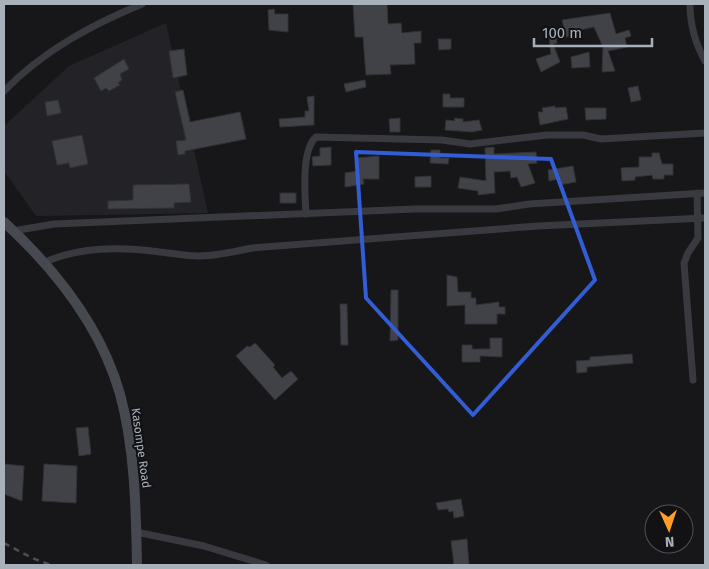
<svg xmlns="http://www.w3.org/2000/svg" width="709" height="569" viewBox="0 0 709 569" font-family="'Fira Sans',sans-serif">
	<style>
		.built { fill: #232327 }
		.building { fill: #414247; stroke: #313236 }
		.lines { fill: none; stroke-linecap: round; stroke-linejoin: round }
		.street { stroke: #383a3f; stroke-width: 7 }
		.secondary { stroke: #46494f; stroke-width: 10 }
		.rail { stroke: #4b4e54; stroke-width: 2.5; stroke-dasharray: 6 5; stroke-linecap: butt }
		.marked { fill: none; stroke: #325dd4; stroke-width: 4; stroke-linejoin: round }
		.labels { text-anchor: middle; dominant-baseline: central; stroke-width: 4; stroke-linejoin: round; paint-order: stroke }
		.street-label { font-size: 12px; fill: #a8b0ba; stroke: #121215 }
	</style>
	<rect width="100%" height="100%" fill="#17171a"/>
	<polygon class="built" points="166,23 208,213 36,216 4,171 4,126 69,66"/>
	<g class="building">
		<polygon points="353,4 387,4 388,24 401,23 402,33 421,31 421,43 414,43 415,64 390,65 391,74 366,75 363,37 355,37"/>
		<polygon points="274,9 275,14 288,14 288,32 269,30 268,10"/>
		<polygon points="610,13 616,34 629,30 631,36 625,38 627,47 608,51 615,71 602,72 603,47 594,27 571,32 572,36 566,37 562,20"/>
		<polygon points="556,36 557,43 553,44 560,62 541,72 536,59 551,54 549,37"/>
		<polygon points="438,39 451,39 451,49 439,50"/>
		<polygon points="184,49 187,75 173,78 169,51"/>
		<polygon points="589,52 590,67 572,68 571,57"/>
		<polygon points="124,59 129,69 120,74 122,80 118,83 120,85 109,91 106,88 101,91 94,78"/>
		<polygon points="365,80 366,87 346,92 344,84"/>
		<polygon points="638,86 641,100 631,102 628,88"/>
		<polygon points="183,90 190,122 240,112 246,139 185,151 185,154 178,155 176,141 186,140 175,92"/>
		<polygon points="443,94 450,94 450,98 464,98 464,107 443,107"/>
		<polygon points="314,96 314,125 280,127 279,119 305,117 305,111 309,111 307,97"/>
		<polygon points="58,100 61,113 47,116 45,102"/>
		<polygon points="555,106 555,108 566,107 568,119 540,125 538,112 543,112 542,108"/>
		<polygon points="585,108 606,108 606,119 586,120"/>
		<polygon points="400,118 400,132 390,132 389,119"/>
		<polygon points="455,118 463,119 463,122 479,120 482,130 472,132 445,130 446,120 454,121"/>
		<polygon points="82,135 88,164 70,168 69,163 57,165 52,141"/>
		<polygon points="331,147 331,165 313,166 312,157 320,156 320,148"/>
		<polygon points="494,147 494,154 536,152 537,163 528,164 535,183 521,187 517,177 511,178 510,171 494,172 495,193 478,195 478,191 458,188 460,177 486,181 485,148"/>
		<polygon points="431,150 440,150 440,158 449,158 448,164 430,163"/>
		<polygon points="652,153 659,153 662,164 673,164 673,175 664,175 664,179 653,179 652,175 635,177 635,180 622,181 621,168 639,167 639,157 652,157"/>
		<polygon points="379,156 379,179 363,179 364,184 345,187 345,173 358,171 357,158"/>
		<polygon points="573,166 576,182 559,185 558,179 549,181 548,170"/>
		<polygon points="431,176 431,187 415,187 415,177"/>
		<polygon points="189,184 191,202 174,203 174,208 108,209 108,201 133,200 133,185"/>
		<rect x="280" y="193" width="16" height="10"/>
		<polygon points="447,275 457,277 458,292 471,292 471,298 476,298 476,305 499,302 499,307 505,307 505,314 497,314 497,324 465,324 465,305 447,306"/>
		<polygon points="391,290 398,290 398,340 390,341"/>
		<polygon points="340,304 347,304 348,345 341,345"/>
		<polygon points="490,338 502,338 502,357 480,356 480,362 462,362 462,345 472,345 472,349 490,349"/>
		<polygon points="255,343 275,365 273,367 282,378 291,371 298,379 275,400 236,356 247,346 250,347"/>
		<polygon points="632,354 633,363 587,367 587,372 577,373 576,361 590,360 590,357"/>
		<polygon points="88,427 91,454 79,456 76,428"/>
		<polygon points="4,464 24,466 22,501 4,494"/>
		<polygon points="44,464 77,466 76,503 42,501"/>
		<polygon points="461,499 464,516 454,518 453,511 449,512 448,509 438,510 436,503"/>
		<polygon points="467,539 469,565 454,565 451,541"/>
	</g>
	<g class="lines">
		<g class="street">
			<path d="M 690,4 C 690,24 695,43 705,61"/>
			<path d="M 4,91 C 43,51 91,25 142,4"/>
			<path d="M 306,214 C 305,195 301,150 316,137 L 442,140 L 470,144 L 547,135 L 583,135 L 601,139 L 705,133"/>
			<polyline points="13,231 54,224 415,209 496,209 529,204 705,193"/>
			<path d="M 43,263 C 80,246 120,247 160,252 C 172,253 186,256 198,256 C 216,256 234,252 252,248 L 538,226 L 705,218"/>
			<polyline points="693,380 684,263 688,253 698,238 697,193"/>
			<polyline points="136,532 204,546 266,565"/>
		</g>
		<path class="secondary" d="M 4,222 C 54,268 101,327 120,394 C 135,449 136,509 137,565"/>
		<polyline class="rail" points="4,543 32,558 51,565"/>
	</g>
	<path class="marked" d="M 356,152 L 551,159 L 595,280 L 473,415 L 366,298 Z"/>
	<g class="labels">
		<g class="street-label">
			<text transform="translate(141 448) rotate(82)">Kasompe Road</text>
		</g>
	</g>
	<rect width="709" height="569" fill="none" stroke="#a8b0ba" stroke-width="10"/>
	<g transform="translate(669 529) rotate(177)"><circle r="24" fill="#121215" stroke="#4e5157"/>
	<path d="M0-4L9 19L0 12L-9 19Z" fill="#ff9f2a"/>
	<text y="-8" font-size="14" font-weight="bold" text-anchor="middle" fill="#a8b0ba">N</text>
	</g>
	<path d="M534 38v8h118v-8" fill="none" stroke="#a8b0ba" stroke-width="2.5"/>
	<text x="542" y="38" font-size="15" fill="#a8b0ba" stroke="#121215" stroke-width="4" paint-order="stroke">100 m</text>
</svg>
